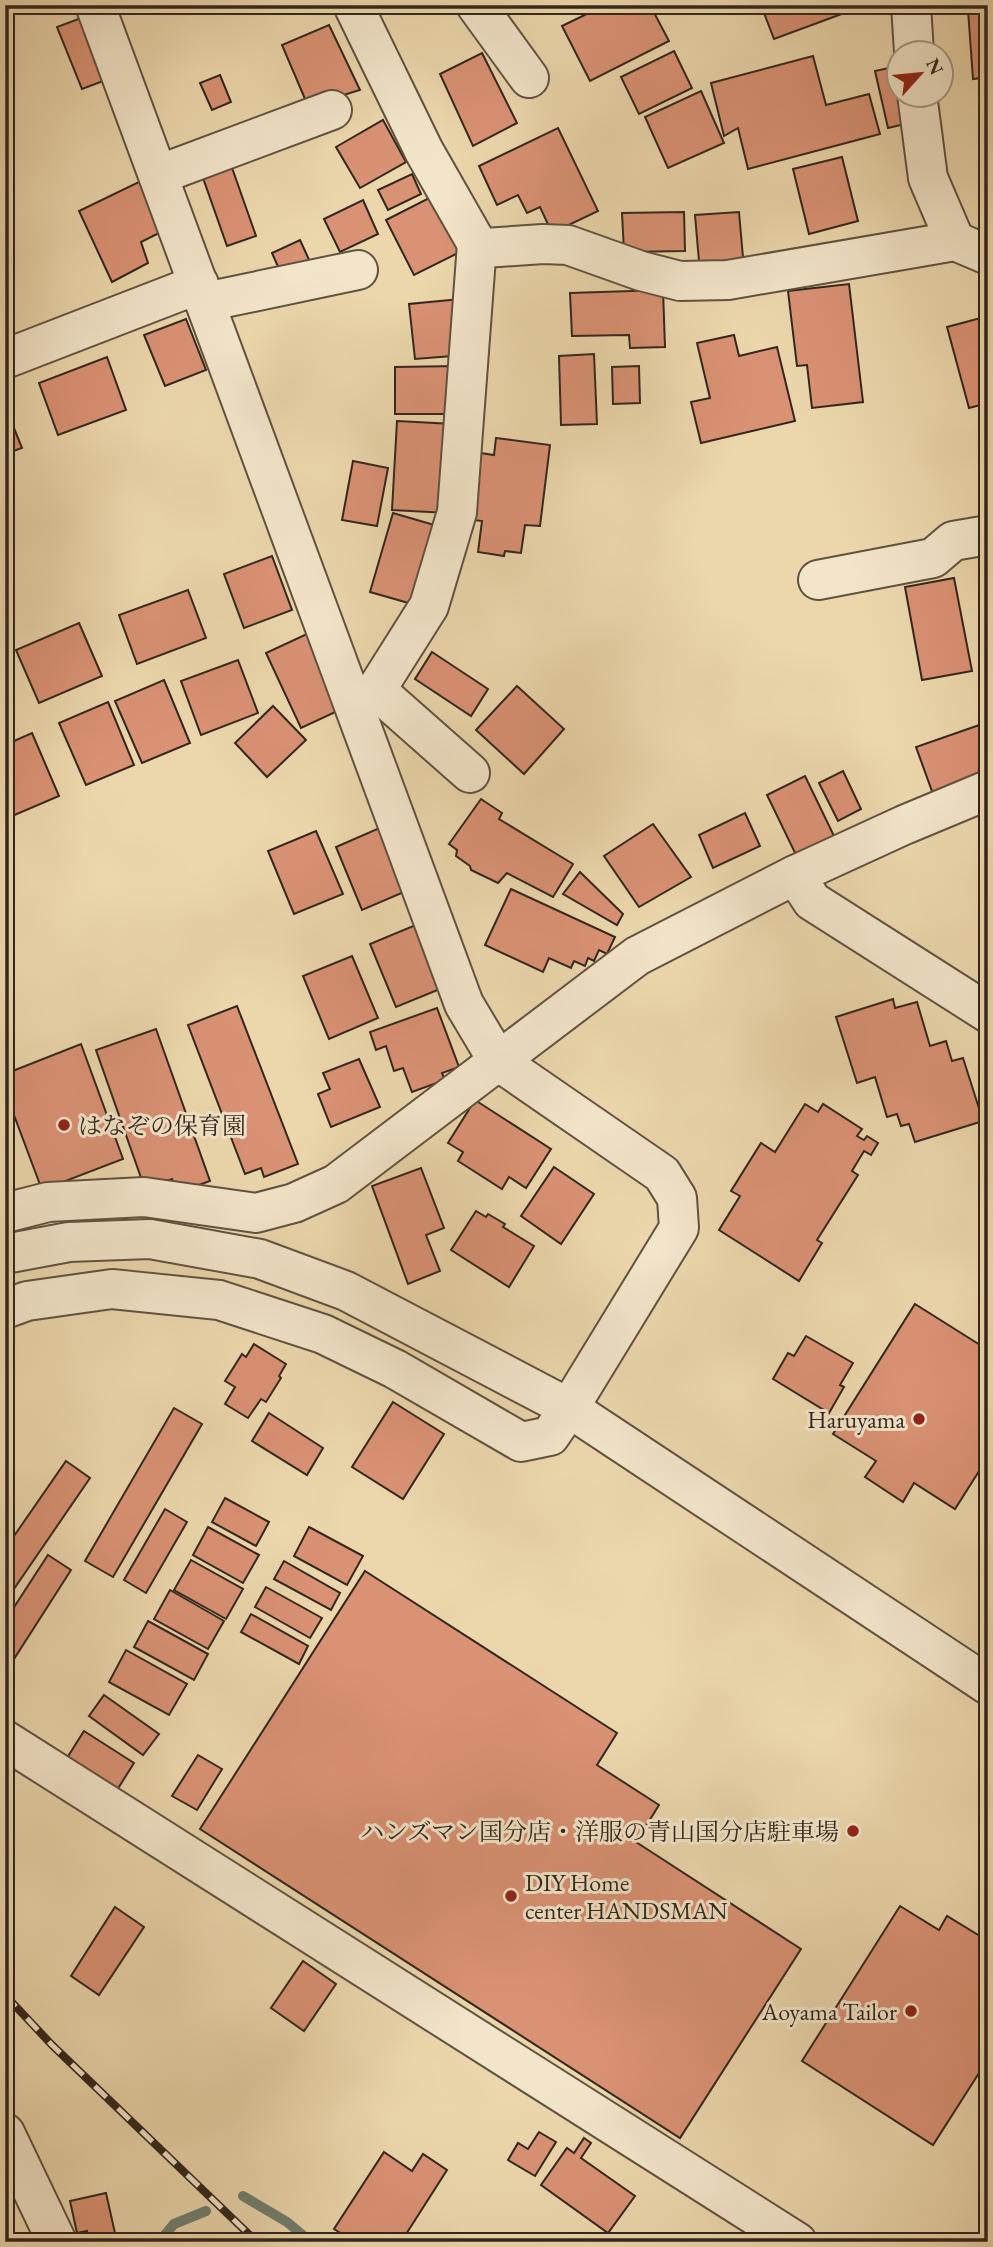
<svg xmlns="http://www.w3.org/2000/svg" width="993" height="2247" viewBox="0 0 993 2247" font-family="'EB Garamond','Noto Serif JP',serif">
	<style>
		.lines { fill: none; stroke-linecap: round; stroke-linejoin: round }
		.stream { stroke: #707f70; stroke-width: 10 }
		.building { fill: #da9274; stroke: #32261d; stroke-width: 2 }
		.minor-casing { stroke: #605241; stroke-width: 42 }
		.minor { stroke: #f3e5ca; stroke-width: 38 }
		.rail-casing { stroke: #32261d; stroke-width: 8 }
		.rail { stroke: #f3e5ca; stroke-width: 5; stroke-dasharray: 16; stroke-linecap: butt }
		.poi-dot { fill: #8f2418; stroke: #f3e5ca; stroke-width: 2.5 }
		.labels { text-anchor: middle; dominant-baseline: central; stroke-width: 6; stroke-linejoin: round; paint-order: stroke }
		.poi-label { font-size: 24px; fill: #32261d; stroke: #f3e5ca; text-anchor: end }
	</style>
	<rect width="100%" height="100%" fill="#ecd7ad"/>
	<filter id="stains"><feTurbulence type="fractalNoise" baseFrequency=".00286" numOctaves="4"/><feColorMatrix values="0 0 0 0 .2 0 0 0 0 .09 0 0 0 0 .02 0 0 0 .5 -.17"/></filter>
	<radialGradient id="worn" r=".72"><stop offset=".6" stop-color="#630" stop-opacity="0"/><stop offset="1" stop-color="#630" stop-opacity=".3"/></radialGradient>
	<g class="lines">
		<g class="stream">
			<polyline points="243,2196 287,2222 311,2242"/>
			<polyline points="5,2241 5,2242"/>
			<polyline points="159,2242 174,2224 206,2211"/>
		</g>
	</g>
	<g class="building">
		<polygon points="605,5 650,5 669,41 590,81 562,26"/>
		<polygon points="761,5 854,5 855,9 774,39"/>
		<polygon points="988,8 988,77 973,79 968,10"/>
		<polygon points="81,18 106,80 82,89 57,27"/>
		<polygon points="329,25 360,90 308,106 282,45"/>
		<polygon points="674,51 692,88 639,114 621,77"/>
		<polygon points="482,53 517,123 473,146 440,74"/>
		<polygon points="813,56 826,105 869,94 880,134 748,169 738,128 724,136 711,83"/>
		<polygon points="898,66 898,94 922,120 888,128 875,71"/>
		<polygon points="220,75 231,102 212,110 200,83"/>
		<polygon points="701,91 724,143 668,168 645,117"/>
		<polygon points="383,120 406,162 360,188 336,147"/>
		<polygon points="558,128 598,211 552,233 540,207 527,213 518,195 497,205 479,166"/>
		<polygon points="842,157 858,221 809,234 793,169"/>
		<polygon points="231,165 256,236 227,246 202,175"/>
		<polygon points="412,174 421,194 388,210 378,190"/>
		<polygon points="145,179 167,229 141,242 148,263 112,282 79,211"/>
		<polygon points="435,195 464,250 414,275 386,220"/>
		<polygon points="363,200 378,234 340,252 324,219"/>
		<polygon points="684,212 685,251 624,252 622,213"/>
		<polygon points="739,212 744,269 700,273 695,215"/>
		<polygon points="300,240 311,264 283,278 272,253"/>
		<polygon points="849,284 863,402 812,408 807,365 797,366 788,291"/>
		<polygon points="663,290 665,347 630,348 629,335 572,336 570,293"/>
		<polygon points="460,299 465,355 415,359 409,304"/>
		<polygon points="988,316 988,403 969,408 947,327"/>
		<polygon points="186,319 206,370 165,386 144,335"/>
		<polygon points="734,335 739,356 777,347 795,421 701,443 691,402 710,398 697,343"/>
		<polygon points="594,354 597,424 561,425 559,356"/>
		<polygon points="107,357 126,410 58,435 39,383"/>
		<polygon points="457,366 457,414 395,414 395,367"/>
		<polygon points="639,366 640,403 613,404 612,367"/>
		<polygon points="5,406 22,448 5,454"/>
		<polygon points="397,421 453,424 448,513 392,510"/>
		<polygon points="496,438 550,445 540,526 525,525 521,553 505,551 504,556 478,552 482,521 458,518 467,451 494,455"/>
		<polygon points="353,461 388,468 377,526 342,520"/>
		<polygon points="393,513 441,527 419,606 370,592"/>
		<polygon points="272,556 292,610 244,628 224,574"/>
		<polygon points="954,578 972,671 922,680 905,587"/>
		<polygon points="188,590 206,638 137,664 119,615"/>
		<polygon points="79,623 102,676 39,703 16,650"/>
		<polygon points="309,633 344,708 301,728 266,653"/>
		<polygon points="432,652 488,689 471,716 415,679"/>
		<polygon points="238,660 258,713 201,735 181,681"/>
		<polygon points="164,680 190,743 142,763 115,701"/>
		<polygon points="517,686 564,729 524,774 476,730"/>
		<polygon points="108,702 134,765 86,785 59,723"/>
		<polygon points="273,706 306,740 267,777 235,743"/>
		<polygon points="988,722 988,775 933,794 916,747"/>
		<polygon points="32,733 59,796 10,817 5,806 5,745"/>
		<polygon points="843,771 861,809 838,821 819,783"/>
		<polygon points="805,776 835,838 797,857 767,795"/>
		<polygon points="481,799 502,813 499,819 573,864 553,897 507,873 498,883 471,870 470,866 456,856 457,850 449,844"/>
		<polygon points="745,813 760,846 713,868 699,835"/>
		<polygon points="653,824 691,877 639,907 604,856"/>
		<polygon points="384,826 411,889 362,910 336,847"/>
		<polygon points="316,831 343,894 294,914 268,851"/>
		<polygon points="580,872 623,914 617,925 563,894"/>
		<polygon points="511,889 615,937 607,954 599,950 594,961 588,958 585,966 574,961 571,968 549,958 543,972 485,945"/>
		<polygon points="418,924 445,987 396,1007 370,944"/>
		<polygon points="352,956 378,1018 329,1039 303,976"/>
		<polygon points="893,999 895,1008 917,1002 930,1046 946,1041 952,1061 963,1058 983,1121 915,1142 909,1124 901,1126 897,1114 887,1117 875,1077 857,1083 836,1017"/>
		<polygon points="237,1006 298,1164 264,1177 261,1168 245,1174 188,1025"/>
		<polygon points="437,1008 459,1067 442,1073 445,1080 412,1092 403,1068 394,1071 386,1046 376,1050 370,1032"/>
		<polygon points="156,1029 210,1181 177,1193 172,1179 145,1189 96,1050"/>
		<polygon points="81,1044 123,1159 42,1190 5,1091 5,1074"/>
		<polygon points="359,1059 380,1107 331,1127 318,1094 330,1089 323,1073"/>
		<polygon points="475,1100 551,1149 526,1188 509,1177 502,1189 458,1161 463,1152 448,1143"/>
		<polygon points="805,1104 818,1112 823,1104 862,1129 857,1136 864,1140 867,1136 878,1143 871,1155 864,1151 852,1171 858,1175 817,1240 822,1243 799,1281 719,1230 740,1196 731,1191 761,1143 775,1152"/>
		<polygon points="554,1167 594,1194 561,1244 521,1216"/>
		<polygon points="421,1168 444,1228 426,1235 440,1271 408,1284 372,1186"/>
		<polygon points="476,1211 486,1217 488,1214 505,1224 503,1227 534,1246 509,1287 451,1250"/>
		<polygon points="915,1304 988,1350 988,1457 955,1509 914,1483 903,1502 865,1477 876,1461 833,1434"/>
		<polygon points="806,1336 853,1363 840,1385 844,1387 829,1413 773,1379 788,1353 794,1356"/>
		<polygon points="254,1344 286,1364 279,1376 281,1378 266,1402 261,1399 248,1418 225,1404 235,1387 225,1381 242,1354 246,1357"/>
		<polygon points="393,1402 444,1434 403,1499 352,1467"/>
		<polygon points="174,1408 202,1424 113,1577 85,1561"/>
		<polygon points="269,1413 323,1448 307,1475 252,1441"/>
		<polygon points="66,1461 90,1478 5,1602 5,1549"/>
		<polygon points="225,1498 269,1522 256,1546 212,1522"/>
		<polygon points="165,1509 187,1522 146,1593 124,1580"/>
		<polygon points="208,1527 259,1555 243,1583 193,1555"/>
		<polygon points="309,1527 363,1556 347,1585 294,1556"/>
		<polygon points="48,1555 71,1570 5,1673 5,1621"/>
		<polygon points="191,1560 243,1589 226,1619 174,1590"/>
		<polygon points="284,1561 340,1593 331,1610 274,1579"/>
		<polygon points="365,1571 617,1733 597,1765 659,1805 636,1842 801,1949 680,2138 200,1829"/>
		<polygon points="266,1587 322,1618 310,1638 255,1607"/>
		<polygon points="170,1590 224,1621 208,1649 154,1619"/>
		<polygon points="251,1614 308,1646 299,1664 241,1632"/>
		<polygon points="148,1621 208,1654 194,1680 134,1647"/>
		<polygon points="126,1650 187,1684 169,1715 109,1682"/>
		<polygon points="104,1695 159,1734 143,1755 89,1716"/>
		<polygon points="84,1731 134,1763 117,1790 67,1758"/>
		<polygon points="198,1755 222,1769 197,1810 172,1796"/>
		<polygon points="900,1906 939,1930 947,1916 988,1941 988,1954 984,1960 988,1962 988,2059 933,2145 802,2061"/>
		<polygon points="115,1907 144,1927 99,1995 71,1976"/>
		<polygon points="303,1961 336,1984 304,2031 271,2008"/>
		<polygon points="539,2132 556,2142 535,2176 508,2160 518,2143 528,2149"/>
		<polygon points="584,2138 591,2143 581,2158 635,2196 608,2233 541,2185 567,2148 574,2153"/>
		<polygon points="384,2152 412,2171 423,2154 447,2170 401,2242 355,2242 334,2229"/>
		<polygon points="106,2193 117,2242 94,2242 93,2238 88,2239 87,2231 77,2233 70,2201"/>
	</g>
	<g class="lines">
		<defs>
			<g id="minor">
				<polyline points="353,5 424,151 477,244 485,248 543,244 568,245 641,271 680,281 728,280 955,241 988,255"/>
				<polyline points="476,5 529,78"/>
				<polyline points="911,5 914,52"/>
				<polyline points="917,94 928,178 955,241"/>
				<polyline points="158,175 332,110"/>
				<polyline points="205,302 358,270"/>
				<polyline points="5,359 199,284"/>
				<polyline points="818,580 933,558 953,541 988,535"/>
				<polyline points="376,690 470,773"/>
				<polyline points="352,699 376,690 429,606 457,512 477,244"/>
				<polyline points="795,875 904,825 988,790"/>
				<polyline points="5,1213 48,1202 144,1197 256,1213 294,1203 336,1184 637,956 795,875 812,901 988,1013"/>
				<polyline points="5,1254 69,1242 150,1239 260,1259 346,1291 569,1408 988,1685"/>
				<polyline points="5,1309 27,1301 112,1289 219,1300 323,1334 395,1369 521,1442 550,1436 569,1408 679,1228 677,1198 662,1174 498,1061 464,1004 95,5"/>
				<polyline points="5,1740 797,2242"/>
				<polyline points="5,2133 57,2242"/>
			</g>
		</defs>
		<use href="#minor" class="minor-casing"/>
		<use href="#minor" class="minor"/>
		<defs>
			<polyline id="rail" points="5,1995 52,2045 257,2242"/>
		</defs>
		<use href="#rail" class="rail-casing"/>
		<use href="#rail" class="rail"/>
	</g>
	<g class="poi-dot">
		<circle cx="64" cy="1125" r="7"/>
		<circle cx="919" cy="1419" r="7"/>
		<circle cx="853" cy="1831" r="7"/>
		<circle cx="511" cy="1896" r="7"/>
		<circle cx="911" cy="2011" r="7"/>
	</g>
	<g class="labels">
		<g class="poi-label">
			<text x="78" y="1125" text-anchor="start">はなぞの保育園</text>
			<text x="905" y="1419">Haruyama</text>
			<text x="839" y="1831">ハンズマン国分店・洋服の青山国分店駐車場</text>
			<text x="525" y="1882" text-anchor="start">DIY Home<tspan x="525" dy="28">center HANDSMAN</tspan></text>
			<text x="897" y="2011">Aoyama Tailor</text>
		</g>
	</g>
	<rect width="993" height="2247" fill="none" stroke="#ecd7ad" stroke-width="28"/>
	<rect x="7" y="7" width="979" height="2233" fill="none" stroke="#32261d" stroke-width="3.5"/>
	<rect x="14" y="14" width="965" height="2219" fill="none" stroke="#32261d" stroke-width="2"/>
	<g transform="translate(920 74) rotate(63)"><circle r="33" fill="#f3e5ca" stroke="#a69985" stroke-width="2"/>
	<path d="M0-5L12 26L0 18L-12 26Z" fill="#8f2418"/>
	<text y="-10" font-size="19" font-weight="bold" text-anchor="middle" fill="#32261d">N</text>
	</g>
	<rect width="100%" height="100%" filter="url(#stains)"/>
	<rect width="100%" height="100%" fill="url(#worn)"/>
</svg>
